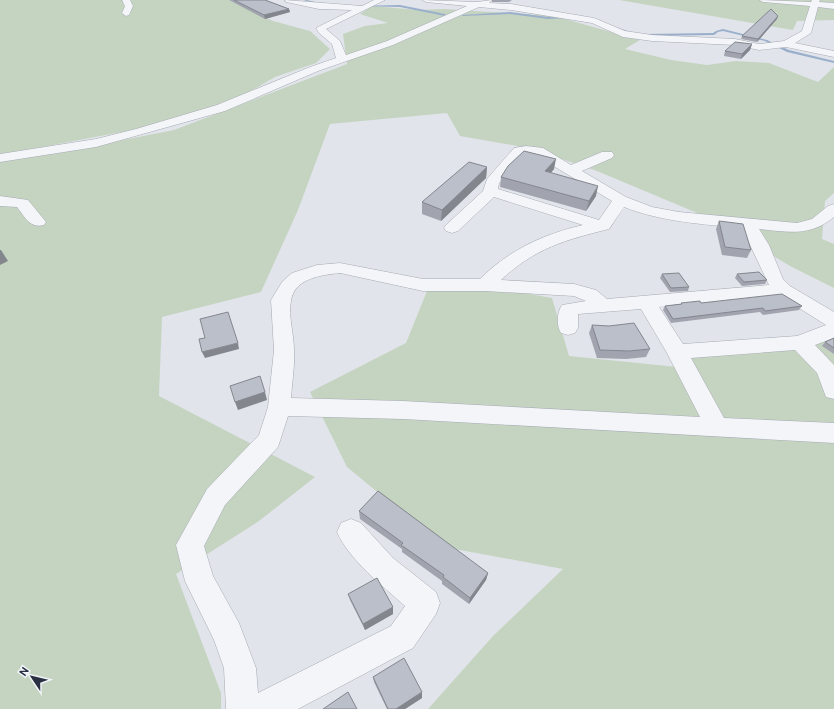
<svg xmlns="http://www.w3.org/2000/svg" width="834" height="709" viewBox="0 0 834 709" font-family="Ubuntu,sans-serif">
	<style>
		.green { fill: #c5d4c1 }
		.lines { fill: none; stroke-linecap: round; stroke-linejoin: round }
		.stream { fill: #9aafcb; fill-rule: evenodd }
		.street-casing { stroke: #a6aab4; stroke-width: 1 }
		.street { fill: #f4f5f8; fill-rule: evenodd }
		.wall { fill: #a1a4ae }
		.shaded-wall { fill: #83868d }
		.building { fill: #bbbfca; stroke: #83868d }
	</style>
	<rect width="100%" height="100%" fill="#e1e4ea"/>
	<g class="green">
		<polygon points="0,0 229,0 273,21 310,31 330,49 316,63 275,77 234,101 148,127 0,155"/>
		<polygon points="619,0 834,0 834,20 797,21 793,30"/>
		<polygon points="372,6 419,10 444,9 554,16 640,40 625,49 671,60 707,65 736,61 769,63 818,82 834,67 834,193 825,201 822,239 834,244 834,288 790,266 714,220 597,171 529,148 460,136 447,113 330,124 298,210 261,292 162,317 159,396 315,477 259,521 176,574 221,693 221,709 0,709 0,161 82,148 174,130 347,64 343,34 365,26 388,23 360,14"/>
		<polygon points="496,288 552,298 569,356 687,368 686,357 834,336 834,709 428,709 493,636 563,569 444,547 347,467 310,392 406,343 427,291"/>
	</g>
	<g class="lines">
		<g class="stream">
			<polygon points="303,0 307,0 319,3 318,4"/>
			<polygon points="400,5 445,14 446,15 445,16 400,7 353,6"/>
			<polygon points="510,12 548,17 566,18 548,19 510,14 463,16 462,15"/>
			<polygon points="604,24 606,24 634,33 632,33"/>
			<polygon points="723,29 767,40 789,50 834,61 834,63 787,52 765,41 723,31 718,32 714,35 645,36 644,35 645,34 713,33 716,31"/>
		</g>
		<defs>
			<g id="street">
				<polygon points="122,0 130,0 133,6 129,15 126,16 122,13 125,6"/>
				<polygon points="285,0 362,6 374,0 385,0 326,29 340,41 346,55 387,41 467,6 426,2 422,0 477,2 492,0 489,3 511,4 594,18 625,31 652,35 735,39 759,44 784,41 802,31 810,6 763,2 759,0 811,2 812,0 820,0 819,2 834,3 834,9 818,7 811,33 795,43 834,51 834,57 786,47 759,50 735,45 652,41 623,37 592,23 511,10 479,7 393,45 318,71 225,111 96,147 0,162 0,154 96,139 136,129 217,105 310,67 336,58 332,44 319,33 316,28 352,10 319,9 286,2"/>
				<path d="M 526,146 L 543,148 L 571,165 L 602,152 L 612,152 L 614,155 L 612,158 L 582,171 L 626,197 L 652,207 L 679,212 L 797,223 L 812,219 L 828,206 L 834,204 L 834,217 C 810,237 788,232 759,229 L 769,245 L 783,279 L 790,286 L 834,312 L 834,338 L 815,345 L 834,365 L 834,399 L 826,397 L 817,373 L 795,350 L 691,358 L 724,418 L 834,423 L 834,443 L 403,419 L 288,416 L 278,447 L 225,505 L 204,546 L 213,576 L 239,623 L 256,668 L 258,693 L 391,626 L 405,606 C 382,585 350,561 337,532 L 341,523 L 351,519 L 361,523 L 393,558 L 436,592 L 440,603 L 436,614 L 413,648 L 298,709 L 226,709 L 224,668 L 214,640 L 185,581 L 176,545 L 207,489 L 259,435 L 268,407 L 274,350 L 271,300 L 282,282 L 292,273 L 317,265 L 340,263 L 423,279 L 480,279 C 509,250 544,234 583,225 L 494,197 L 458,231 L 452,233 L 446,231 L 444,228 L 446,225 L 483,191 L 487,179 L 514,148 ZM 523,154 L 535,155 L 612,201 L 599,220 L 498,189 L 499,183 ZM 624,207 C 662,222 702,224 742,228 L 769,285 L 607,299 L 596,290 L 574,284 L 501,280 C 535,248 565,240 609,229 ZM 340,273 L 423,291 L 485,291 L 574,296 L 586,301 L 562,305 C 557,312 556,325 561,333 L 568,335 L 575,333 L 578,328 L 578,314 L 641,309 L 667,353 L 700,417 L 403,401 L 291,398 C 292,382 295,366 294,350 C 294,334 288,316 291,301 C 294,278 322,275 340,273 ZM 780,296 L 826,325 L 797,336 L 683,344 L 659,307 Z"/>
				<path d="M 0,196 L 28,200 L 46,222 L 44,225 C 30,229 25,217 17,207 L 0,206 Z"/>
			</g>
		</defs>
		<use href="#street" class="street-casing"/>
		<use href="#street" class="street"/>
	</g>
	<g class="wall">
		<polygon points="229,0 265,0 289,9 290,12 265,19"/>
		<polygon points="492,0 512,0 509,2 492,2"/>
		<polygon points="777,19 757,42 741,39 742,36"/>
		<polygon points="752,44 750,50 741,59 724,56 725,51"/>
		<polygon points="487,167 486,178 441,221 422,214 422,202"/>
		<polygon points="554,169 551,173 596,196 586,211 500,187 501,177"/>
		<polygon points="719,221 751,250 747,258 722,255 716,229"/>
		<polygon points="662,274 689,287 688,291 670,292 660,278"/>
		<polygon points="737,274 767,280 765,284 742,286 735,278"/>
		<polygon points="681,303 701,303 802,306 799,310 763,315 760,312 671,323 663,310 665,306 681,304"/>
		<polygon points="592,325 650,349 646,357 626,359 597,358 589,333"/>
		<polygon points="834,338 834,354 822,346 825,342"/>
		<polygon points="359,511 488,573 486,580 469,604 442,584 442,581 402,552 402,549 360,519"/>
		<polygon points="348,594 393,614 365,630 350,600"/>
		<polygon points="373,677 422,698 405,709 387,709 374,682"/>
	</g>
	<g class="shaded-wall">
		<polygon points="289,9 290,12 265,19 264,15"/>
		<polygon points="778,16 777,19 757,42 758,39"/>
		<polygon points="752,44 750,50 741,59 742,54"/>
		<polygon points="556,159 554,169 543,181 545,171"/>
		<polygon points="487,167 486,178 441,221 442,210"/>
		<polygon points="598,186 596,196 586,211 589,201"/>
		<polygon points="0,250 1,250 8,261 0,265"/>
		<polygon points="238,343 239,349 205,358 202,352"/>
		<polygon points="265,392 267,400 238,410 235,402"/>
		<polygon points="488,573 486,580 469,604 470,598"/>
		<polygon points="393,607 393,614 365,630 363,624"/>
		<polygon points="422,692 422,698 405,709 396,709"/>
	</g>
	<g class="building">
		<polygon points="234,0 265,0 289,9 264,15"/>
		<polygon points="771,9 778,16 758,39 742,36"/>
		<polygon points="735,42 752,44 742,54 725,51"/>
		<polygon points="524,151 556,159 545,171 598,186 589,201 501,177 508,166"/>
		<polygon points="469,162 487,167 442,210 422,202"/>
		<polygon points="719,221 743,224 751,250 725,247"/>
		<polygon points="759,272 767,280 744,282 737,274"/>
		<polygon points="679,273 689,287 671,288 662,274"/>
		<polygon points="782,294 802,306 765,311 763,308 673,319 665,306 682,304 681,303 700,301 701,303"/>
		<polygon points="228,312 238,343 202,352 199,339 205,338 200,319"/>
		<polygon points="634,323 650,349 629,351 600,350 592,325 609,326"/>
		<polygon points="834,338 834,348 825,342"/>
		<polygon points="260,376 265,392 235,402 230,386"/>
		<polygon points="378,491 488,573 470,598 443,577 444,575 401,545 403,543 359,511"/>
		<polygon points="377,578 393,607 363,624 348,594"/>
		<polygon points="404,658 422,692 396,709 388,709 373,677"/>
		<polygon points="348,692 357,709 323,709"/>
	</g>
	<g transform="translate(32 677) rotate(305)" stroke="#f0f3f7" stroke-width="3" paint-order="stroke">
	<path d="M0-3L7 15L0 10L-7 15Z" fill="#283042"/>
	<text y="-6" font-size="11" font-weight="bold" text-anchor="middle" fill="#283042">N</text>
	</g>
</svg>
